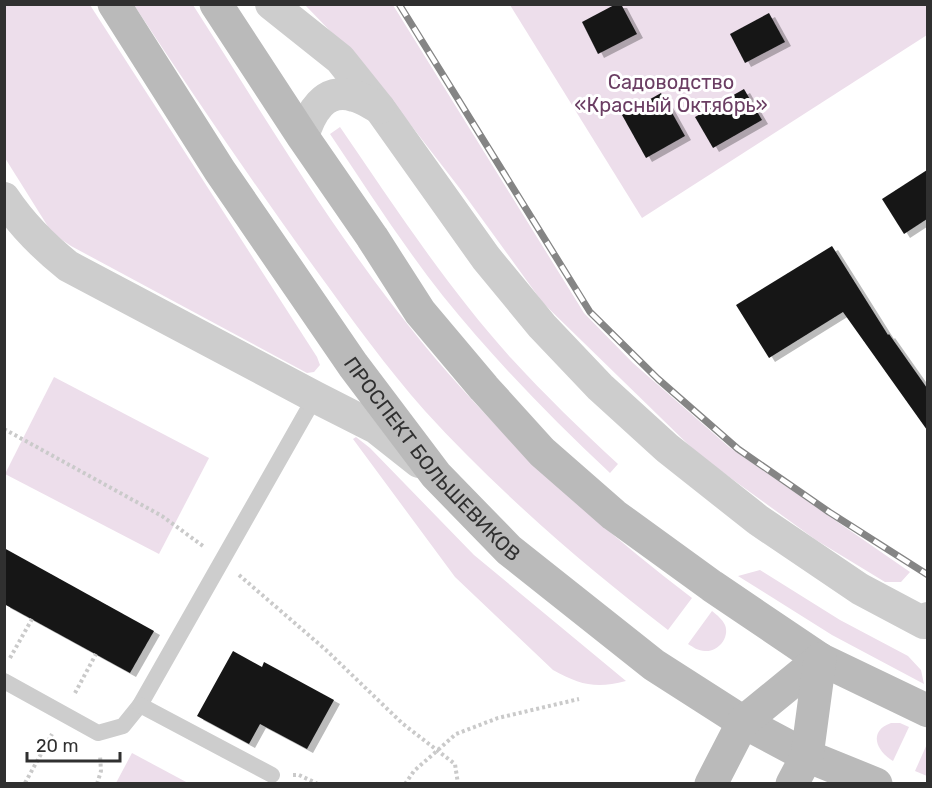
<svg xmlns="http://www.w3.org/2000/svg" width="932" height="788" viewBox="0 0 932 788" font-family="Rubik,sans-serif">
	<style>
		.green { fill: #eddeeb }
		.building { fill: #171717; filter: url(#shadow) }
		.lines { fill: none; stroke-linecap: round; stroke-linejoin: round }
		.path { stroke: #cacaca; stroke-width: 4; stroke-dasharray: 3 3; stroke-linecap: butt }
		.lane { stroke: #cdcdcd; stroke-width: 16 }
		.street { stroke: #cdcdcd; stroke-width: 32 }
		.secondary { stroke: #bababa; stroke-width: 33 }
		.rail-casing { stroke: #858585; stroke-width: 7 }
		.rail { stroke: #fff; stroke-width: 4.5; stroke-dasharray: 14; stroke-linecap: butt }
		.labels { text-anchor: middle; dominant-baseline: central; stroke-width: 6; stroke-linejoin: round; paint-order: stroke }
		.park-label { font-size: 20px; fill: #6b3e63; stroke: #fff }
		.street-label { font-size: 20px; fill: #303030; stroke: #fff }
	</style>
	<defs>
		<filter id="shadow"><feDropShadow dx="6" dy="4" stdDeviation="0" flood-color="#0004"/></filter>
	</defs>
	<rect width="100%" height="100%" fill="#fff"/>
	<g class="green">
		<polygon points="5,5 90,5 317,357 320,365 314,372 307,373 71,246 52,233 5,158"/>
		<path d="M 134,5 L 193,5 C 258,106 320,211 394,307 C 478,417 581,514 692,598 L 668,630 C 581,563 499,492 425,411 C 387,368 353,321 319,274 C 255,186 194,96 134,5 Z"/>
		<polygon points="305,5 393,5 584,313 633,363 729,447 910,572 901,582 885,582 816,540 699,455 543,303 461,190 369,71"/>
		<polygon points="510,5 927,5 927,35 642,218"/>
		<path d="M 340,127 C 394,206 447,287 511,358 C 545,395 581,430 618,464 L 610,473 C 550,417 494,359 443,296 C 402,244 367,189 330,134 Z"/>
		<polygon points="54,377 209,458 159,554 5,474"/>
		<path d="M 356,437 L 370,448 L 474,555 L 626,681 C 596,689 580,685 553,670 L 455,577 L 353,439 Z"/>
		<polygon points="760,570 840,620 908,656 921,670 924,684 832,635 738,576"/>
		<path d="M 712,611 C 717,615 723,620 725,625 C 730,638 718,652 705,651 C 698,651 693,647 688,644 Z"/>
		<path d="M 891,723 L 900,723 L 909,727 L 893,761 C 876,751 868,731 891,723 Z"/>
		<polygon points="927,744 927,776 915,771"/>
		<polygon points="132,753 188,783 116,783"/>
	</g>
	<g class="building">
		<polygon points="616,4 621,4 637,34 598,54 582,22"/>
		<polygon points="769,13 785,42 745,63 730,34"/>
		<polygon points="744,89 762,120 713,148 695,117"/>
		<polygon points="661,93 685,136 646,158 622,115"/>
		<polygon points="927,170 927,219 904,234 882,199"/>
		<polygon points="832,246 888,335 889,334 927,388 927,430 843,312 769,358 736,305"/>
		<polygon points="4,548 154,631 130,673 4,604"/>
		<polygon points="233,651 262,667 264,662 334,700 307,749 260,724 249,744 197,716"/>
	</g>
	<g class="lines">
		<g class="path">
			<polyline points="4,429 162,516 203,546"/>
			<polyline points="239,575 326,650 403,724 455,764 458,784"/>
			<polyline points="10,658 32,619"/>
			<polyline points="75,693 96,654"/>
			<polyline points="293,775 299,775 318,784"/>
			<polyline points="25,783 52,734"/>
			<polyline points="97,784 101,771 100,755"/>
			<polyline points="405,784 414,771 456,734 498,718 579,699"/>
		</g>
		<g class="lane">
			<polyline points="4,681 98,733 123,726 140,705 315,397"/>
			<polyline points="140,705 272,775"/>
		</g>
		<g class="street">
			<polyline points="271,4 340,59 380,109 486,258 542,326 600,387 667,448 758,520 860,589 924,623 928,618"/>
			<path d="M 303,137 C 310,114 324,86 354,96 C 363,98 371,104 379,108"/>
			<path d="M 4,198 C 22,225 43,246 68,266 L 315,397 L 376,428 L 419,462"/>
		</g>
		<g class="secondary">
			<path id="s1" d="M 114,4 L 220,171 L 353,365 L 436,475 L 509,550 L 654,665 L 743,722 L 807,756 L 876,784"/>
			<polyline points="216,4 303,137 372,237 420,312 484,388 542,452 614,515 712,586 820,659 928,711"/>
			<polyline points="711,784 743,722 820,659"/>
			<polyline points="792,784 807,756 820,659"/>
		</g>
		<defs>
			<polyline id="rail" points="399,4 590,312 658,379 738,449 829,512 928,575"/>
		</defs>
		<use href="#rail" class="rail-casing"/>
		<use href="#rail" class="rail"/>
	</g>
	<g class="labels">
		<g class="park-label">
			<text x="671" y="82">Садоводство<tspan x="671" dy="23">«Красный Октябрь»</tspan></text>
		</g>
		<g class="street-label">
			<text stroke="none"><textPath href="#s1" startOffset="556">ПРОСПЕКТ БОЛЬШЕВИКОВ</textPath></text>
		</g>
	</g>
	<rect width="932" height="788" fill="none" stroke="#303030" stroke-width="12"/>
	<path d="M27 752v9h93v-9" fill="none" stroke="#303030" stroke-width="3"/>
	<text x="36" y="752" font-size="18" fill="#303030" stroke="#ffffff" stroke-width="4.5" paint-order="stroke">20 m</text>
</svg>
